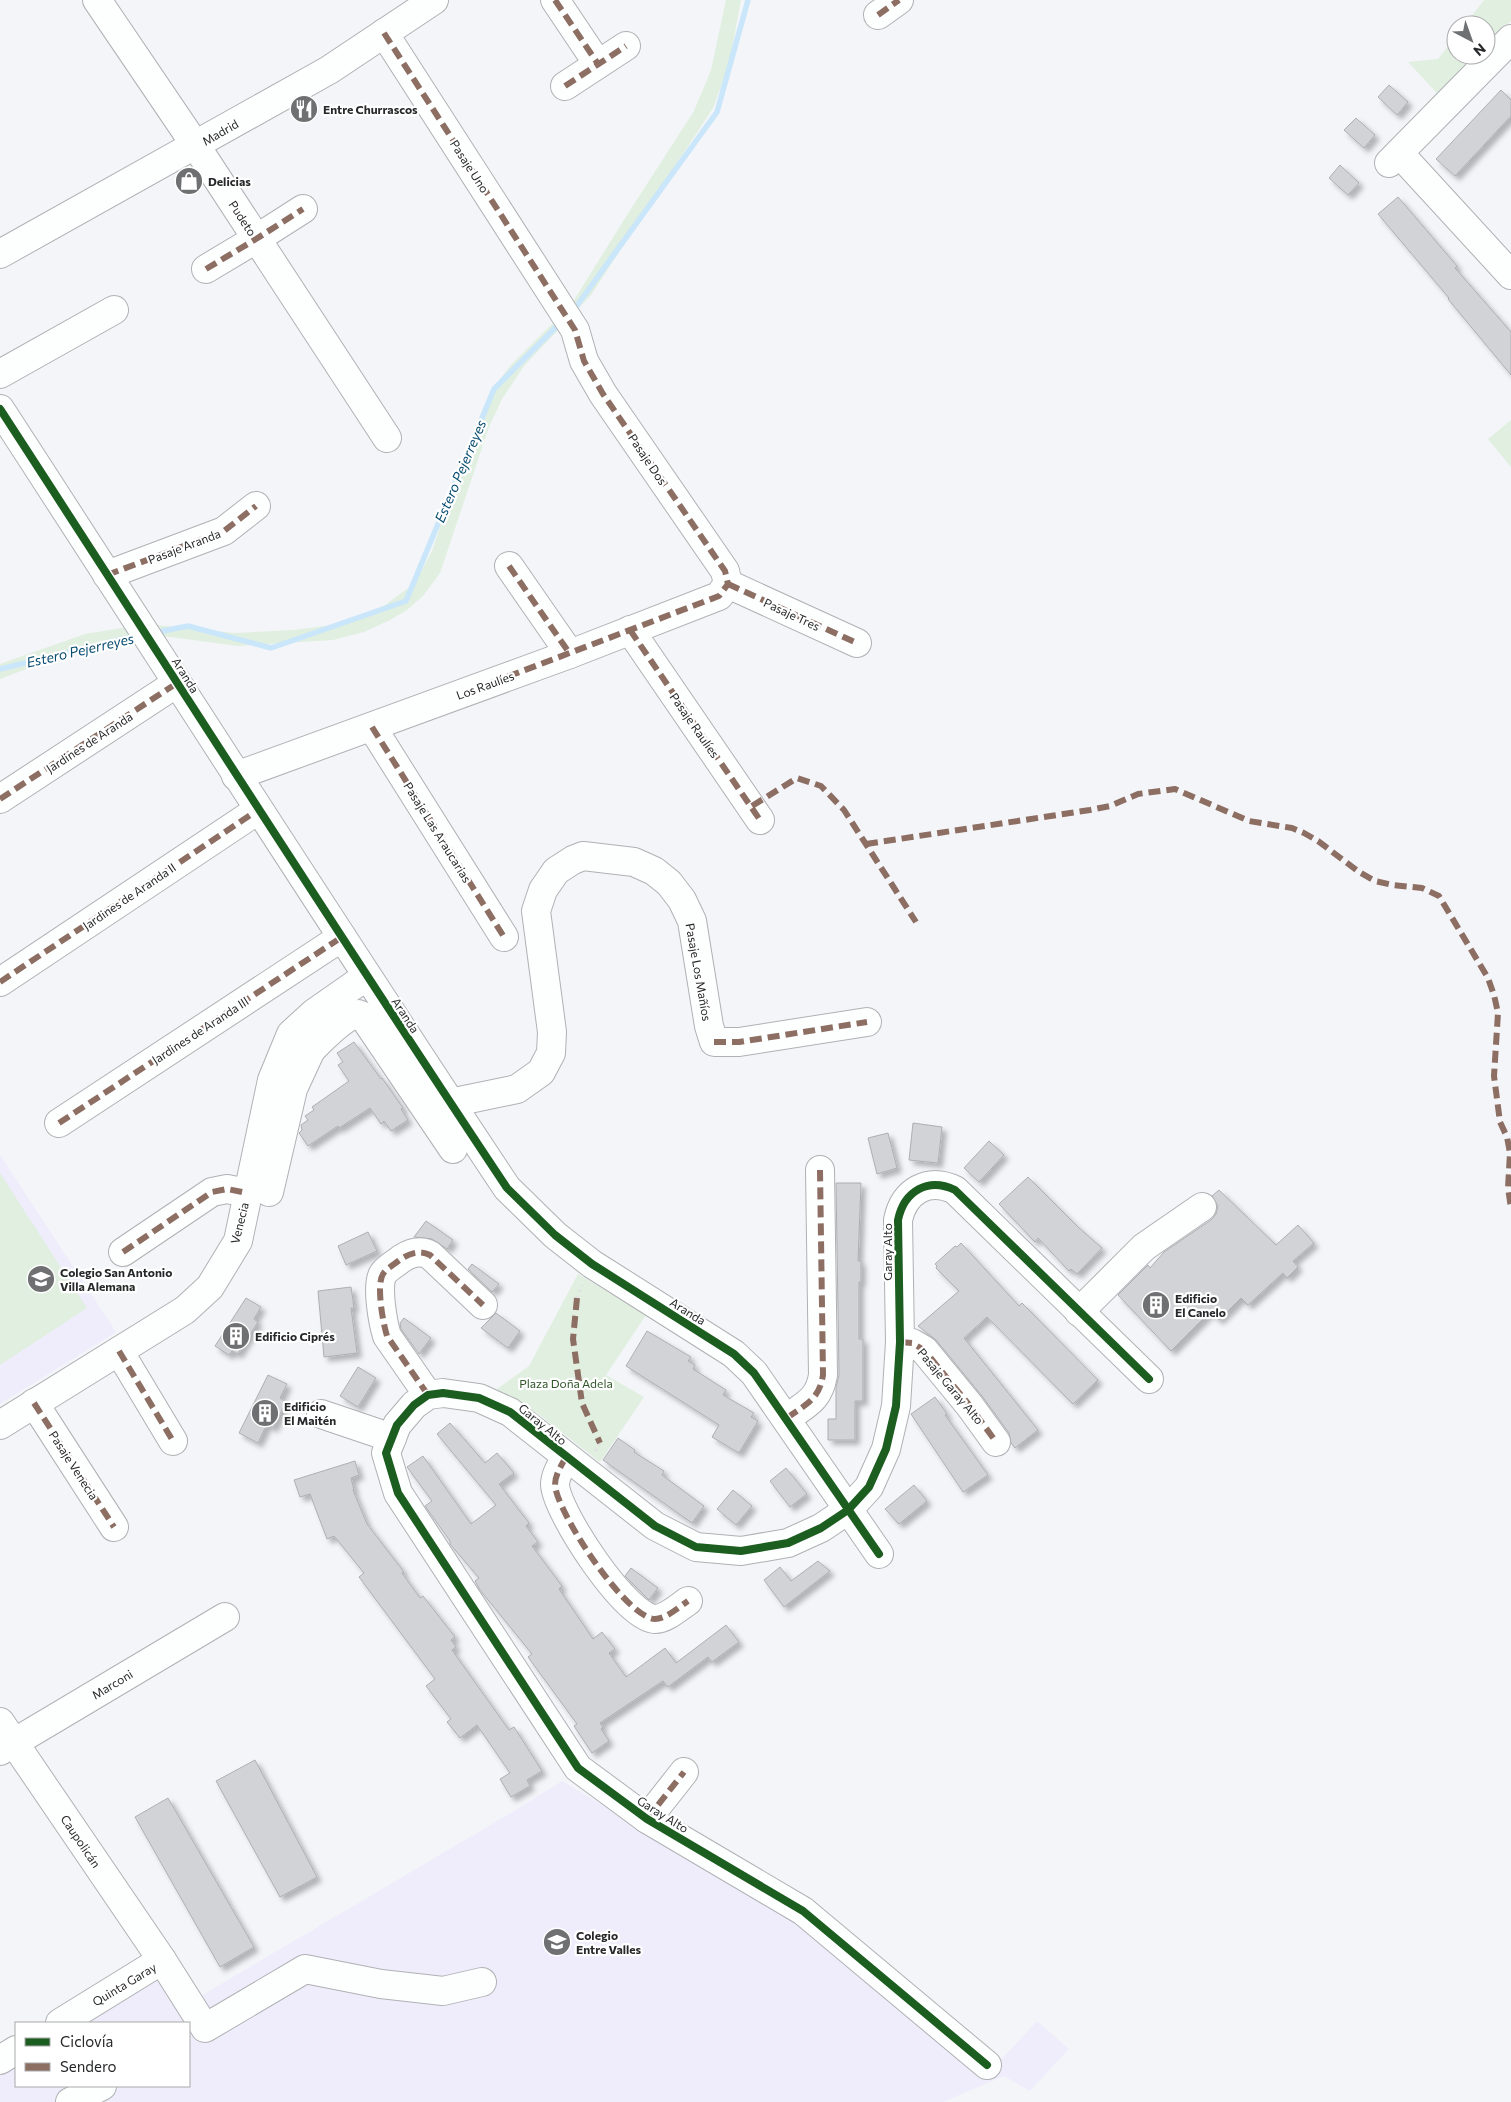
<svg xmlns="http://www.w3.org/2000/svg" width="1511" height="2102" viewBox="0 0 1511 2102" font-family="Commissioner,sans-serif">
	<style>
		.education { fill: #efedfb }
		.green { fill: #e0efe0 }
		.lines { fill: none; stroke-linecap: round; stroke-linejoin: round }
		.stream { stroke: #cae6fa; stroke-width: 5.5 }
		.building { fill: #d2d3d6; stroke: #aeafb2; filter: url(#shadow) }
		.minor-casing { stroke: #b0b1b4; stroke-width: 30 }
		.path { stroke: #e1e1e3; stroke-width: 3; stroke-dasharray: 2.5 4; stroke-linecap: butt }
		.minor { stroke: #fdfefe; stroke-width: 28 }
		.quiet { stroke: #8d6e63; stroke-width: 6; stroke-dasharray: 12 6; stroke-linecap: butt }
		.cycleway-casing { stroke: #fff; stroke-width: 11 }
		.cycleway { stroke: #1b5e20; stroke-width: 8 }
		.labels { text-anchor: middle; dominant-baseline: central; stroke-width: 4.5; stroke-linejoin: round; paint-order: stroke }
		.poi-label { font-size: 12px; font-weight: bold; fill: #27282a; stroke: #fff; text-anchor: start }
		.street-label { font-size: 12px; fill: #27282a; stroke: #fff }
		.park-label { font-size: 12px; fill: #2f5628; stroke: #fff }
		.water-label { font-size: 14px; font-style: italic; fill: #084d71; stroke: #fff }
	</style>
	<defs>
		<filter id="shadow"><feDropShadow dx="4.5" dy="4.5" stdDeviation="2.5" flood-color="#0004"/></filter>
	</defs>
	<rect width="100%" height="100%" fill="#f4f5f9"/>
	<g class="education">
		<polygon points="0,1155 116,1332 0,1404"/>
		<polygon points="562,1781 793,1918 982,2080 1037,2021 1069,2049 1030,2091 1004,2076 943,2102 0,2102 0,2075 16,2065 16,2086 189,2086 189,2023 86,2023 180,1967 199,1997 509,1814"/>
	</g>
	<g class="green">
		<polygon points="726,0 741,0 729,65 713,108 591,295 524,366 502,399 489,427 440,573 423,596 407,610 390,620 364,632 333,640 238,646 170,637 148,635 122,638 79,649 0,679 0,664 85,634 146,624 234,633 294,630 340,624 381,608 415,583 432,551 463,457 497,383 511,365 571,305 627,215 694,111 711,70"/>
		<polygon points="1484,0 1511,0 1511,21 1486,46 1486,25 1465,25"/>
		<polygon points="1456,36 1456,55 1476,55 1437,93 1408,62 1438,59"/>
		<polygon points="1511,420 1511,467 1488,439"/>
		<polygon points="0,1173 87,1308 0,1365"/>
		<polygon points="578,1274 646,1315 606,1375 644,1397 600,1462 538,1414 497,1389 529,1366"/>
	</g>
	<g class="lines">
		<g class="stream">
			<polyline points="573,311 717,112 748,0"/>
			<polyline points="153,633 188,626 271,648 406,601 494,389 560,323"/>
			<polyline points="0,669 139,635"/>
		</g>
	</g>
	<g class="building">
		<polygon points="1389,85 1408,102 1397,115 1378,97"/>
		<polygon points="1501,90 1511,100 1511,116 1455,176 1436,159"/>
		<polygon points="1356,118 1375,135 1364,148 1344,130"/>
		<polygon points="1340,165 1359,183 1348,195 1329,178"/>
		<polygon points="1398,197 1457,266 1455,268 1511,332 1511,375 1448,299 1449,298 1378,214"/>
		<polygon points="354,1042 381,1079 382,1078 403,1108 401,1109 408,1120 391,1131 384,1121 381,1124 370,1108 339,1128 338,1126 308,1146 299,1133 302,1130 301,1125 308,1120 305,1116 314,1110 312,1107 349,1081 338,1065 343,1062 337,1053"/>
		<polygon points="913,1123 942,1127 938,1163 909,1160"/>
		<polygon points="888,1133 897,1168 877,1174 868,1138"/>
		<polygon points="989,1141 1004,1155 979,1182 964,1168"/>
		<polygon points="1028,1177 1078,1227 1102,1248 1077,1274 1071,1269 1069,1271 1038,1238 1035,1242 999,1204"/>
		<polygon points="836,1183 861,1183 858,1261 861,1261 861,1282 859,1282 859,1339 863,1339 863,1401 855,1401 855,1440 828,1440 828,1419 836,1419 836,1387 839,1375"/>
		<polygon points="1219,1190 1276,1245 1298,1225 1314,1243 1293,1261 1298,1267 1287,1278 1283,1273 1248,1305 1241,1298 1219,1320 1210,1312 1171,1351 1118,1295 1148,1265 1150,1268 1164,1252 1211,1220 1216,1214 1218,1206 1212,1196"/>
		<polygon points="426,1221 453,1240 447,1249 432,1239 414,1237"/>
		<polygon points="368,1232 377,1251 346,1265 338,1246"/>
		<polygon points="961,1243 1019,1306 1022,1303 1098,1380 1073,1404 987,1317 964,1338 1038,1430 1015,1448 1011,1443 1009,1433 982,1396 936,1340 918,1326 959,1291 936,1268 937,1266 935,1264 955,1246 957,1247"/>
		<polygon points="472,1264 499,1284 492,1292 468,1269"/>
		<polygon points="351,1287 354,1308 351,1308 357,1353 324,1357 318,1291"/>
		<polygon points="246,1298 261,1307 254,1319 258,1322 238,1354 232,1351 229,1355 215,1346"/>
		<polygon points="496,1313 520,1331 508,1348 481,1328"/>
		<polygon points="404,1318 431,1338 419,1354 401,1329 400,1323"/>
		<polygon points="647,1331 691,1357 688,1361 695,1365 693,1369 726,1390 723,1395 754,1413 751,1417 758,1421 739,1453 712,1437 719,1425 626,1366"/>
		<polygon points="358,1367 376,1378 358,1407 340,1396"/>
		<polygon points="268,1375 287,1384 280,1398 286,1402 273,1428 267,1424 258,1443 239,1433"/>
		<polygon points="935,1397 947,1414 945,1415 988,1475 963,1492 911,1414"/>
		<polygon points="450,1423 485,1463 497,1453 514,1473 499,1484 529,1523 526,1526 538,1542 532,1546 562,1586 559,1589 593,1639 602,1632 615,1649 609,1653 626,1677 665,1648 676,1663 726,1625 739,1642 712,1662 708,1657 668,1687 663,1681 600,1723 603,1727 601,1729 609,1741 592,1753 574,1726 577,1724 528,1657 532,1654 480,1590 475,1581 479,1578 450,1544 450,1541 425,1506 432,1501 407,1467 423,1456 471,1524 496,1505 437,1434"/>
		<polygon points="618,1438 635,1450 634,1452 664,1471 662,1475 704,1506 692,1523 603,1460"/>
		<polygon points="355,1461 359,1475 351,1478 354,1490 353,1490 367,1524 404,1572 402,1573 420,1598 423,1596 455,1637 451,1640 456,1647 452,1650 509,1730 514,1727 542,1771 527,1780 530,1786 511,1797 500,1779 510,1773 477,1725 460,1738 447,1722 451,1719 426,1686 435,1679 359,1577 364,1573 334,1536 327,1539 310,1494 300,1497 294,1480"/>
		<polygon points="786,1468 807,1494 790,1507 770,1481"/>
		<polygon points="914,1485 927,1501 899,1524 885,1509"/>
		<polygon points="733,1490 752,1506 736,1525 717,1509"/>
		<polygon points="818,1561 830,1571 784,1607 764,1580 780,1567 791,1581"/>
		<polygon points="631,1568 658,1588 649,1600 625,1576"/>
		<polygon points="255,1760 317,1877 280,1897 216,1781"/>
		<polygon points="168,1798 254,1947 220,1967 135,1817"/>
	</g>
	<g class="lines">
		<defs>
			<g id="minor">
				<polyline points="97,0 196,146 387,438"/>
				<polyline points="555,0 598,64"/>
				<polyline points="878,15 899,0"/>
				<polyline points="384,33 575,330 584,361 603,394 725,571 728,584"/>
				<polyline points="565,86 626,46"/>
				<polyline points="1399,153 1511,275"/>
				<polyline points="1389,163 1511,39"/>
				<polyline points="0,254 329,70 434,0"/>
				<polyline points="206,269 256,239 303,209"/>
				<polyline points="0,374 114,310"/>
				<path d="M 0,409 C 169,669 335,930 507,1188 L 555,1235 L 592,1264 L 734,1354 L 754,1373 L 879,1554"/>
				<polyline points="509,566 570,654"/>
				<polyline points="107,575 224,531 256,506"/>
				<polyline points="728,584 857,643"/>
				<polyline points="630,630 760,820"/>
				<polyline points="372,727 504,937"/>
				<polyline points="236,776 570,654 719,596 728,584"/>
				<polyline points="0,799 177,683"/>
				<polyline points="0,982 258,810"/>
				<path d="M 311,1050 C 321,1040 344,1016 358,1014 L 363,1016 L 453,1149"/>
				<polyline points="450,1103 517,1089 541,1072 551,1053 552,1032 536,911 543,890 556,871 573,860 583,856 634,862 654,871 669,883 682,900 692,921 709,1026 714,1042 739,1042 867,1022"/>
				<polyline points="59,1123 342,937"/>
				<polyline points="269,1192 293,1089 311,1050 298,1040"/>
				<polyline points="123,1252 212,1192 227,1189 247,1193"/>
				<polyline points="1079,1312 1144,1247 1202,1207"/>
				<polyline points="900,1342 912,1343 924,1350 970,1406 996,1442"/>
				<polyline points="119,1351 173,1441"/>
				<path d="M 428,1395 L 387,1336 C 383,1323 376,1285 383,1274 C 387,1268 395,1264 401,1259 C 410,1253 420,1250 430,1255 L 483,1305"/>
				<polyline points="34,1403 114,1527"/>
				<polyline points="321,1414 392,1438"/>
				<path d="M 787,1418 C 806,1404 819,1400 823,1375 L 820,1170"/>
				<polyline points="0,1425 185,1310 210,1287 238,1241 272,1080 291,1034 314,1013 367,976"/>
				<path d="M 566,1457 C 561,1466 555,1475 555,1485 C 557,1513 626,1618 655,1619 C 666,1619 679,1607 688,1601"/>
				<polyline points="0,1722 162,1960 205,2028 305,1969 381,1984 443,1991 482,1982"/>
				<polyline points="0,1751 225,1617"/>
				<polyline points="647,1819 684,1772"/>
				<polyline points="60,2023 162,1960"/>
				<polyline points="0,2060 16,2050"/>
				<path d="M 987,2065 L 803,1911 L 647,1819 L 578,1768 L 398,1493 L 386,1453 L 397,1425 L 414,1405 L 428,1395 L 443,1393 L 479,1398 L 510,1412 L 655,1526 L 696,1547 L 741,1551 L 788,1543 L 821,1528 L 848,1510 L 869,1487 L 886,1449 L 896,1406 L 900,1342 L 898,1220 C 904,1191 928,1177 955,1190 L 1149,1379"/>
				<polyline points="70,2102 102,2086"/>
			</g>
		</defs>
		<use href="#minor" class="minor-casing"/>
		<g class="path">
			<polyline points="577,1298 582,1285"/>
			<polyline points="595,1451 600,1443"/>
		</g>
		<use href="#minor" class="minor"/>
		<g class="quiet">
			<polyline points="555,0 598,64"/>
			<polyline points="878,15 899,0"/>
			<polyline points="384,33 575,330 584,361 603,394 725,571 728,584"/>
			<polyline points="565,86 626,46"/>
			<polyline points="206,269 256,239 303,209"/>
			<polyline points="509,566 570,654"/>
			<polyline points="107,575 224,531 256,506"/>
			<polyline points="728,584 857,643"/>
			<polyline points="630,630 760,820"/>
			<polyline points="491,683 719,596 728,584"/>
			<polyline points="372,727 504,937"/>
			<polyline points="0,799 177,683"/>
			<polyline points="752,806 797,778 821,786 844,810 916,922"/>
			<polyline points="866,844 1090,810 1110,806 1138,794 1175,789 1249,821 1292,828 1304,833 1318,841 1359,872 1375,881 1393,885 1422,888 1439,896 1488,978 1494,995 1498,1013 1494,1076 1500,1122 1507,1137 1510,1153 1508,1188 1511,1208"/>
			<polyline points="0,982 258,810"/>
			<polyline points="714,1042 739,1042 867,1022"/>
			<polyline points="59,1123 342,937"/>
			<polyline points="123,1252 212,1192 227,1189 247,1193"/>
			<polyline points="577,1298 573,1339 582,1403 600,1443"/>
			<polyline points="900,1342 912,1343 924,1350 970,1406 996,1442"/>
			<polyline points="119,1351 173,1441"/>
			<path d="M 428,1395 L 387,1336 C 383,1323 376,1285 383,1274 C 387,1268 395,1264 401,1259 C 410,1253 420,1250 430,1255 L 483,1305"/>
			<polyline points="34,1403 114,1527"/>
			<path d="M 787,1418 C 806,1404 819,1400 823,1375 L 820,1170"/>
			<path d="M 566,1457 C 561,1466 555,1475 555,1485 C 557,1513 626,1618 655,1619 C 666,1619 679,1607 688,1601"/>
			<polyline points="647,1819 684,1772"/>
		</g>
		<defs>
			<g id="cycleway">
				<path d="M 0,409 C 169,669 335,930 507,1188 L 555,1235 L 592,1264 L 734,1354 L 754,1373 L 879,1554"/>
				<path d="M 987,2065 L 803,1911 L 647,1819 L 578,1768 L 398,1493 L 386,1453 L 397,1425 L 414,1405 L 428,1395 L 443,1393 L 479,1398 L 510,1412 L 655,1526 L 696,1547 L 741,1551 L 788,1543 L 821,1528 L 848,1510 L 869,1487 L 886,1449 L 896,1406 L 900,1342 L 898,1220 C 904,1191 928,1177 955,1190 L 1149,1379"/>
			</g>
		</defs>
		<use href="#cycleway" class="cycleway-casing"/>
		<use href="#cycleway" class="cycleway"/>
	</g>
	<defs>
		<symbol id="restaurant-disc" viewBox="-11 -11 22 22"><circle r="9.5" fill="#6f7072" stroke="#fff"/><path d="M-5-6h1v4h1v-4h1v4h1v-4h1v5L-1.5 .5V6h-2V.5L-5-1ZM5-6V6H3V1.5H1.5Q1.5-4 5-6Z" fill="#fff"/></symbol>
		<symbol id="shop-disc" viewBox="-11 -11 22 22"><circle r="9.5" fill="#6f7072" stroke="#fff"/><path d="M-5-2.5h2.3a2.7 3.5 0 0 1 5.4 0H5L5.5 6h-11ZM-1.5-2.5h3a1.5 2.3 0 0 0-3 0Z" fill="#fff"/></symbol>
		<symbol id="school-disc" viewBox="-11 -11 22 22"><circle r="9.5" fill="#6f7072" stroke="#fff"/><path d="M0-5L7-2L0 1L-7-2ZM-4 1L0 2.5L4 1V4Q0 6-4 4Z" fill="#fff"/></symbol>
		<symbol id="building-disc" viewBox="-11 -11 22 22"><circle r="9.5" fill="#6f7072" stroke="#fff"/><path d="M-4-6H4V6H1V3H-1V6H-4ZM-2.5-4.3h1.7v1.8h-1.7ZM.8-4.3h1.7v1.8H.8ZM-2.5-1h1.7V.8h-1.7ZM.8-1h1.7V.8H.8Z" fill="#fff"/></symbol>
	</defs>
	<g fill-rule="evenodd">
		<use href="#restaurant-disc" x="288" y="93" width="32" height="32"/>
		<use href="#shop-disc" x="173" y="165" width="32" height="32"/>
		<use href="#school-disc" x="25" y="1263" width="32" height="32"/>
		<use href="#building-disc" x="1140" y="1289" width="32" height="32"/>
		<use href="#building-disc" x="220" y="1320" width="32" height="32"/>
		<use href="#building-disc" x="249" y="1397" width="32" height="32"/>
		<use href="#school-disc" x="541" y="1926" width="32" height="32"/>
	</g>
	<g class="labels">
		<g class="poi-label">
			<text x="323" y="109">Entre Churrascos</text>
			<text x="208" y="181">Delicias</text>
			<text x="60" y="1272">Colegio San Antonio<tspan x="60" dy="14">Villa Alemana</tspan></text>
			<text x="1175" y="1298">Edificio<tspan x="1175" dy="14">El Canelo</tspan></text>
			<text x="255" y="1336">Edificio Ciprés</text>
			<text x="284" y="1406">Edificio<tspan x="284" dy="14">El Maitén</tspan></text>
			<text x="576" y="1935">Colegio<tspan x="576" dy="14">Entre Valles</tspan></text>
		</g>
		<g class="street-label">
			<text transform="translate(220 132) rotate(-30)">Madrid</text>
			<text transform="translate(470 166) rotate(57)">Pasaje Uno</text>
			<text transform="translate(243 218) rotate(57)">Pudeto</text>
			<text transform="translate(648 459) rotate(56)">Pasaje Dos</text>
			<text transform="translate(184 546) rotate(-21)">Pasaje Aranda</text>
			<text transform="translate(792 614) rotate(25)">Pasaje Tres</text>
			<text transform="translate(186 675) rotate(58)">Aranda</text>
			<text transform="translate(485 685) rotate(-20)">Los Raulíes</text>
			<text transform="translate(695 725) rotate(55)">Pasaje Raulíes</text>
			<text transform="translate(89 742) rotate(-33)">Jardines de Aranda</text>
			<text transform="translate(438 832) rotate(58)">Pasaje Las Araucarias</text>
			<text transform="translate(129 896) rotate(-34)">Jardines de Aranda II</text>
			<text transform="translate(699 972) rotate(80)">Pasaje Los Mañíos</text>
			<text transform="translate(406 1015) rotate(57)">Aranda</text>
			<text transform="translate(200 1030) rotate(-33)">Jardines de Aranda III</text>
			<text transform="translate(239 1223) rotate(-76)">Venecia</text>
			<text transform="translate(887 1252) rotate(-90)">Garay Alto</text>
			<text transform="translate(688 1311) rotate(32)">Aranda</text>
			<text transform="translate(951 1386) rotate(50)">Pasaje Garay Alto</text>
			<text transform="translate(543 1424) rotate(39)">Garay Alto</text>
			<text transform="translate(74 1465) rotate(57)">Pasaje Venecia</text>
			<text transform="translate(112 1684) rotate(-31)">Marconi</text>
			<text transform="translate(663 1814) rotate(32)">Garay Alto</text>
			<text transform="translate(81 1841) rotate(56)">Caupolicán</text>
			<text transform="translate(124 1984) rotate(-31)">Quinta Garay</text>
		</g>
		<g class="park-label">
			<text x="566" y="1383">Plaza Doña Adela</text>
		</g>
		<g class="water-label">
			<text transform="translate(460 471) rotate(-67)">Estero Pejerreyes</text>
			<text transform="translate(80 650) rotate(-13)">Estero Pejerreyes</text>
		</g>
	</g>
	<rect x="15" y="2022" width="175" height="65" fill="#ffffff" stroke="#a9a9aa"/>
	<rect x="25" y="2038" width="25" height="8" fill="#1b5e20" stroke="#a9a9aa"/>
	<text x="60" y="2047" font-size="15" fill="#27282a">Ciclovía</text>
	<rect x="25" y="2063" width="25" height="8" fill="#8d6e63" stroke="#a9a9aa"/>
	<text x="60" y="2072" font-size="15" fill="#27282a">Sendero</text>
	<g transform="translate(1471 40) rotate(139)"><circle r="24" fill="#ffffff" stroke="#a9a9aa"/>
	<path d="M0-4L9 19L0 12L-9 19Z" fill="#6f7072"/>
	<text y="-8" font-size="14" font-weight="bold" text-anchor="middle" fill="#27282a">N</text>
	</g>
</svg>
